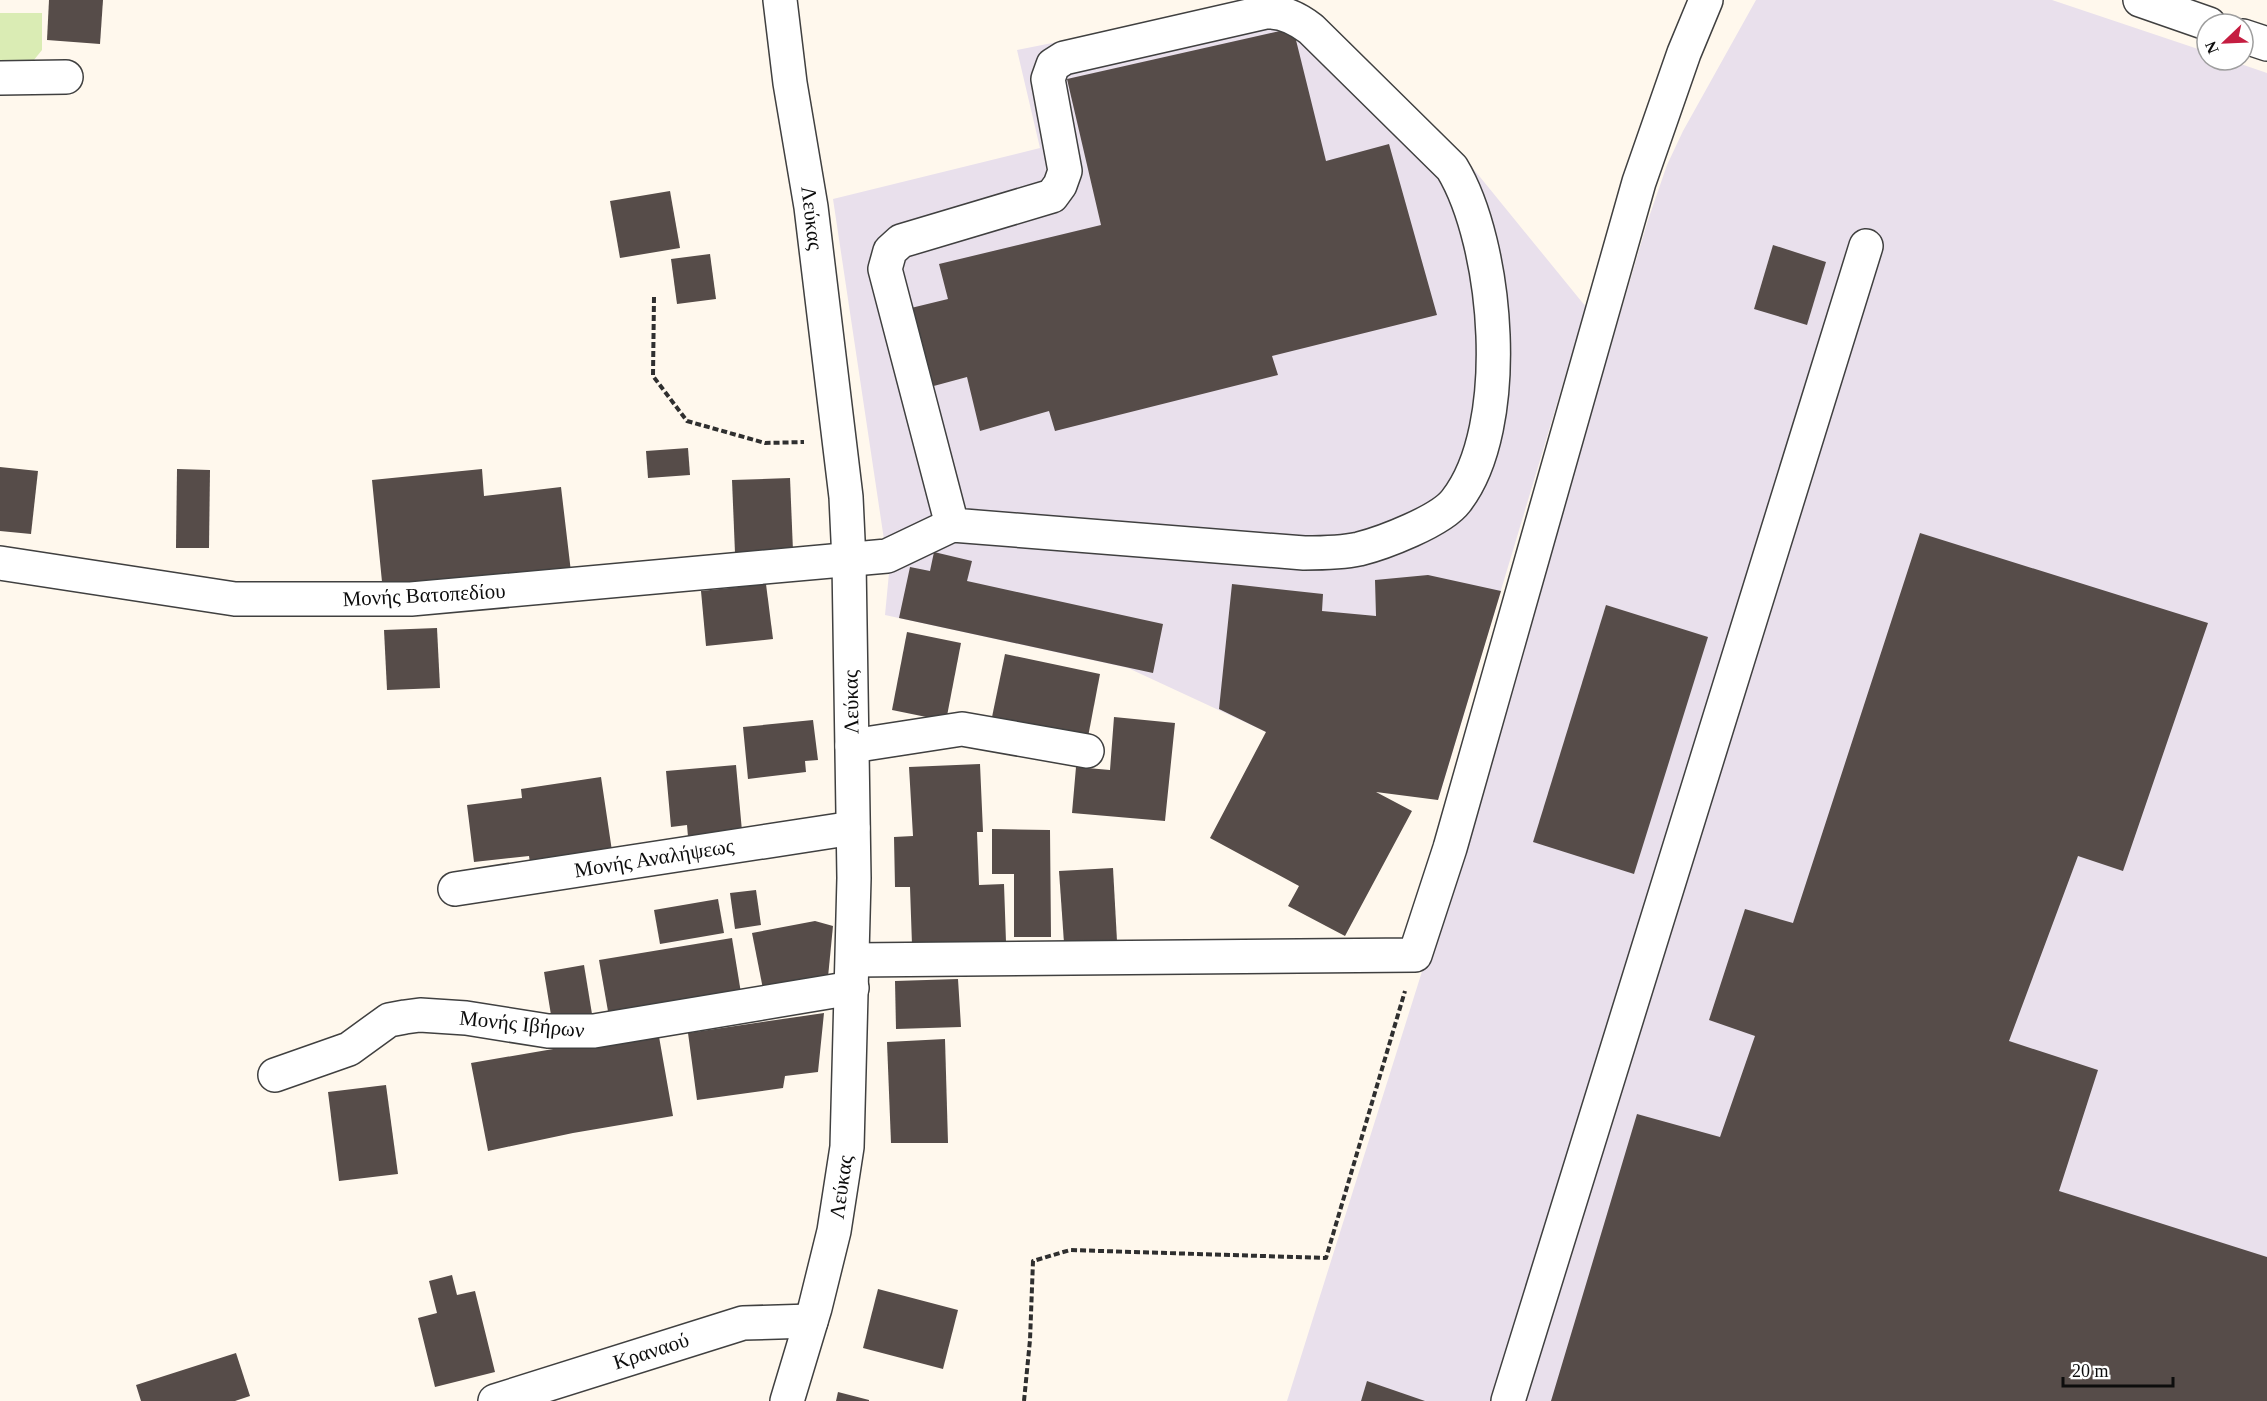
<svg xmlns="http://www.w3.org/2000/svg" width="2267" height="1401" viewBox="0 0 2267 1401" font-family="'Times New Roman',serif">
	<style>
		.industrial { fill: #e9e0ec }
		.green { fill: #daecb4 }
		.building { fill: #564c49 }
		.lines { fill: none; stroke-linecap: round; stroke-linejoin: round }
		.minor-casing { stroke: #404040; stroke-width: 36 }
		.path { stroke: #2f2f2f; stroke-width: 4; stroke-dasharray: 6 3; stroke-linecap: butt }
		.minor { stroke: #fff; stroke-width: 33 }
		.labels { text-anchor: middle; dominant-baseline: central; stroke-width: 6; stroke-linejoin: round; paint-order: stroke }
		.street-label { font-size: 21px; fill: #0d0d0d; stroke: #fff }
	</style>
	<rect width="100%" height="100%" fill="#fff8ed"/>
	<g class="industrial">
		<polygon points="1268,0 1352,54 1467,161 1586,307 1438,800 1266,732 1128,668 885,615 889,573 833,199 1040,148 1017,50"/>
		<polygon points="1756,0 2052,0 2207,52 2207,60 2229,60 2267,73 2267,1401 1287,1401 1474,806 1648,220 1667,165 1683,131"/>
	</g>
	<polygon class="green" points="0,13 42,13 42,50 29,66 0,65"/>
	<g class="building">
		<polygon points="49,0 103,0 100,44 47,40"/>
		<polygon points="1293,28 1326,161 1389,144 1437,315 1272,356 1278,375 1055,431 1049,411 980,431 967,377 930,387 911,308 948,299 939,264 1101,225 1067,79"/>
		<polygon points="670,191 680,248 620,258 610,201"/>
		<polygon points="1773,245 1826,262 1807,325 1754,309"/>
		<polygon points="710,254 716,299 677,304 671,259"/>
		<polygon points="688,448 690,475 648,478 646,451"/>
		<polygon points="0,467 38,471 31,534 0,531"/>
		<polygon points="177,469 210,470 209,548 176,548"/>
		<polygon points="482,469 484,496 561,487 571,572 383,592 372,480"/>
		<polygon points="790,478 793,551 735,553 732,480"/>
		<polygon points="1920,533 2208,623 2123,871 2078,856 2009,1041 2098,1070 2059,1191 2267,1257 2267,1401 1551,1401 1637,1114 1720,1137 1755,1036 1709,1020 1745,909 1793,923"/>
		<polygon points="934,552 972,561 967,581 1163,624 1153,673 899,618 910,567 930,571"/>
		<polygon points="1428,575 1501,591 1438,800 1376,792 1412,811 1345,936 1288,906 1299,886 1210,838 1266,732 1219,709 1232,584 1323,594 1322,611 1376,616 1375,580"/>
		<polygon points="766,584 773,639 706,646 701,591"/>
		<polygon points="1606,605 1708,637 1634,874 1533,842"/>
		<polygon points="437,628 440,688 387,690 384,630"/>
		<polygon points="907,632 961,643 946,721 892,710"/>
		<polygon points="1005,654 1100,674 1088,737 992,717"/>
		<polygon points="1114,717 1175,723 1165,821 1072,813 1076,767 1110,770"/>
		<polygon points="813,720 818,760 805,761 806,772 748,779 743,727"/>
		<polygon points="980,764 983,832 977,832 979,885 1004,884 1006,942 912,945 910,887 895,887 894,837 913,836 909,767"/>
		<polygon points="736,765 742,831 688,837 687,825 671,827 666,771"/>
		<polygon points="601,777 612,851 530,863 529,856 474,862 467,805 522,798 521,789"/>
		<polygon points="992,829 1050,830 1051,937 1014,937 1014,874 992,874"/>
		<polygon points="1113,868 1117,941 1064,943 1059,871"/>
		<polygon points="756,890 761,925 735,929 730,893"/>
		<polygon points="718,899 724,933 660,944 654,910"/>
		<polygon points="815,921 833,926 828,977 763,989 752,933"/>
		<polygon points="732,938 741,993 609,1017 599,960"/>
		<polygon points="584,965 592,1014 552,1021 544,972"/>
		<polygon points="958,979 961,1027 896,1029 895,981"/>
		<polygon points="824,1013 818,1072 785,1076 783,1088 697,1100 688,1033"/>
		<polygon points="658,1031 673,1116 573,1133 488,1151 471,1063"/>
		<polygon points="945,1039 948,1143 891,1143 887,1042"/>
		<polygon points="386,1085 398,1174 339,1181 328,1092"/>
		<polygon points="452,1275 457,1295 475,1291 495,1372 435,1387 418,1318 437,1313 429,1281"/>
		<polygon points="878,1289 958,1310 943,1369 863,1348"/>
		<polygon points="236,1353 250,1396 235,1401 141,1401 136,1385"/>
		<polygon points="1367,1381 1425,1401 1361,1401"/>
		<polygon points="838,1392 869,1400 869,1401 836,1401"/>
	</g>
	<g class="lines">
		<defs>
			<g id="minor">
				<polyline points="780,0 790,83 811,207 846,497 849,561 854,878 847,1147 834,1231 815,1308 787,1401"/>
				<polyline points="2140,0 2209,24"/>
				<polyline points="2243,36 2267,44"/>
				<polyline points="0,78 66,77"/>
				<path d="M 0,563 L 235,599 L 411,599 L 887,556 L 952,525 L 1304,553 C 1322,553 1341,553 1359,549 C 1383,543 1441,521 1456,501 C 1514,427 1498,244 1452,168 L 1311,29 C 1298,19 1283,11 1266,12 L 1064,58 L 1053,65 L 1048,79 L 1065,171 L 1060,185 L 1052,196 L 901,241 L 890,251 L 885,269 L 952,525"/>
				<polyline points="852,746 962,729 1087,751"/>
				<polyline points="455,889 853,828"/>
				<polyline points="853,960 1415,955 1450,848 1639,182 1684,53 1706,0"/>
				<polyline points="275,1075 349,1049 389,1020 405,1017 420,1015 466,1018 548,1031 594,1031 852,988"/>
				<polyline points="495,1401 743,1323 811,1321"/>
				<polyline points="1508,1401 1866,246"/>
			</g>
		</defs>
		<use href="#minor" class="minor-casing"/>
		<g class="path">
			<polyline points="654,297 653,376 687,421 765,443 804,442"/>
			<polyline points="1024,1401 1030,1340 1033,1261 1070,1250 1326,1258 1405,991"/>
		</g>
		<use href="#minor" class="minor"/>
	</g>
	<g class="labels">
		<g class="street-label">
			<text transform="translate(812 218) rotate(83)">Λεύκας</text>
			<text transform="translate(424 595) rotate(-3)">Μονής Βατοπεδίου</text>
			<text transform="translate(851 702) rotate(-91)">Λεύκας</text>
			<text transform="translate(654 858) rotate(-9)">Μονής Αναλήψεως</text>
			<text transform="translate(522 1024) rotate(6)">Μονής Ιβήρων</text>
			<text transform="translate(841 1187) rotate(-82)">Λεύκας</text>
			<text transform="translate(651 1351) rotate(-18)">Κραναού</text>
		</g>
	</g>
	<g transform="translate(2225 42) rotate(247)"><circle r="28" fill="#ffffff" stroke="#9e9e9e" stroke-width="1.5"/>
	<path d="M0-4.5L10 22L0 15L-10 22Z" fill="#c51d41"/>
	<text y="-9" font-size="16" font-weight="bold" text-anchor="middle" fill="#0d0d0d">N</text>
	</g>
	<path d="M2063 1377v9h110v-9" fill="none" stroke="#0d0d0d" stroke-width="3"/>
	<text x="2072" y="1377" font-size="18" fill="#0d0d0d" stroke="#ffffff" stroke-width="4.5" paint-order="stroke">20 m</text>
</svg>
